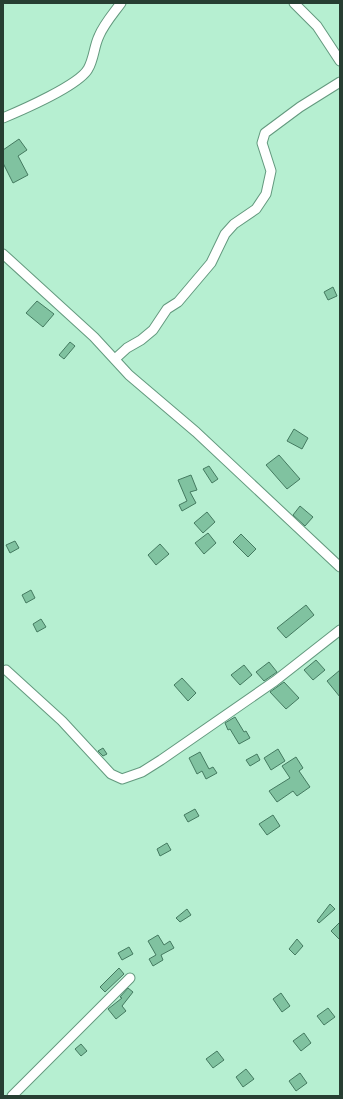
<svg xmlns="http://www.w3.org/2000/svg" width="343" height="1099" viewBox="0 0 343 1099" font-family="Lato,sans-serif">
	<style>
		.building { fill: #80c2a0; stroke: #447a60 }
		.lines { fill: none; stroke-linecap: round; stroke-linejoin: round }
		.minor-casing { stroke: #63997e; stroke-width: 11 }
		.minor { stroke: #fff; stroke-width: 9 }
	</style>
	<rect width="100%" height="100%" fill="#b6efd1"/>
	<g class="building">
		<polygon points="19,139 27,150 18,156 28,175 13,183 3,163 3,150"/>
		<polygon points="333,287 337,296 328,300 324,292"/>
		<polygon points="37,301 54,314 43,327 26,313"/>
		<polygon points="70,342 75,346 64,359 59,355"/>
		<polygon points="294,429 308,438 302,449 287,441"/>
		<polygon points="279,455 300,479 287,489 266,465"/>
		<polygon points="209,466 218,479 212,483 203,469"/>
		<polygon points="191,475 197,490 190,492 196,503 182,511 179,505 187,501 178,480"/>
		<polygon points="300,506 313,517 305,526 293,515"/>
		<polygon points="207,512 215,522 203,533 194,523"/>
		<polygon points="208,533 216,543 204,554 195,543"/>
		<polygon points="241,534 256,549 248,557 233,542"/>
		<polygon points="15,541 19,548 10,553 6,545"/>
		<polygon points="160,544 169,554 156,565 148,555"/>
		<polygon points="31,590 35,598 26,603 22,595"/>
		<polygon points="306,605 314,615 286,638 277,628"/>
		<polygon points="41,619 46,627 37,632 33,624"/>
		<polygon points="316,660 325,670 313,680 304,670"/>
		<polygon points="269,662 277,672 264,681 256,672"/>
		<polygon points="244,665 252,675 240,685 231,675"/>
		<polygon points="340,670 340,697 327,681"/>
		<polygon points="182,678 196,693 188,701 174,685"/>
		<polygon points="284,682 299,698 286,709 270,692"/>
		<polygon points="235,717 244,732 246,731 250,738 239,744 230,729 228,730 225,723"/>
		<polygon points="103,748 107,754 103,756 98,751"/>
		<polygon points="278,749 285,761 271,770 264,758"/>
		<polygon points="200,752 209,769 213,767 217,773 206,779 202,771 197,774 189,758"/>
		<polygon points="257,754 260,760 250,766 246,760"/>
		<polygon points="296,757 303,768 299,771 310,787 297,796 293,791 277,802 269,791 290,778 282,766"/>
		<polygon points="195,809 199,816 188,822 184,815"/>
		<polygon points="273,815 280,826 267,835 259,824"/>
		<polygon points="167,843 171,850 160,856 157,849"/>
		<polygon points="330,904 335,909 319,923 317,921"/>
		<polygon points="187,909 191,915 180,922 176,918"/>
		<polygon points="340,922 340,940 331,931"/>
		<polygon points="158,935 164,945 170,941 174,948 161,955 163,960 153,966 149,959 156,955 148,941"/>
		<polygon points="297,939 303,946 295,955 289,949"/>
		<polygon points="129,947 133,954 122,960 118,953"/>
		<polygon points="119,968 124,974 105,992 100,987"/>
		<polygon points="128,988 133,992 122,1006 126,1011 116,1019 108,1009 122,998 120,997"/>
		<polygon points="281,993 290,1006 282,1012 273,999"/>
		<polygon points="328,1008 335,1017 324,1025 317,1016"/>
		<polygon points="304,1033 311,1043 301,1051 293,1041"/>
		<polygon points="81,1044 87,1051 81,1056 75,1049"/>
		<polygon points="217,1051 224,1060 213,1068 206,1059"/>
		<polygon points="246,1069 254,1079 243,1087 236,1077"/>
		<polygon points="300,1073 307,1083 296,1091 289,1081"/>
	</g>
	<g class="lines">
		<defs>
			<g id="minor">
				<polyline points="294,3 317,26 340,61"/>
				<path d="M 3,118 C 22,110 79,85 88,69 C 94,59 94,46 99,36 C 104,24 113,14 121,3"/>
				<polyline points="3,254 94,337 129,375 196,432 340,567"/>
				<polyline points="115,359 127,348 141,340 153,330 167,309 178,302 211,263 225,234 234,224 256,209 266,194 271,171 262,143 265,133 300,107 340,82"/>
				<polyline points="6,670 62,721 111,774 122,779 142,772 161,760 275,681 340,630"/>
				<polyline points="12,1096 130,978"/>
			</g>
		</defs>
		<use href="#minor" class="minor-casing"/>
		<use href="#minor" class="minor"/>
	</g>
	<rect width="343" height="1099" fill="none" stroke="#273e32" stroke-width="8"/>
</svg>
